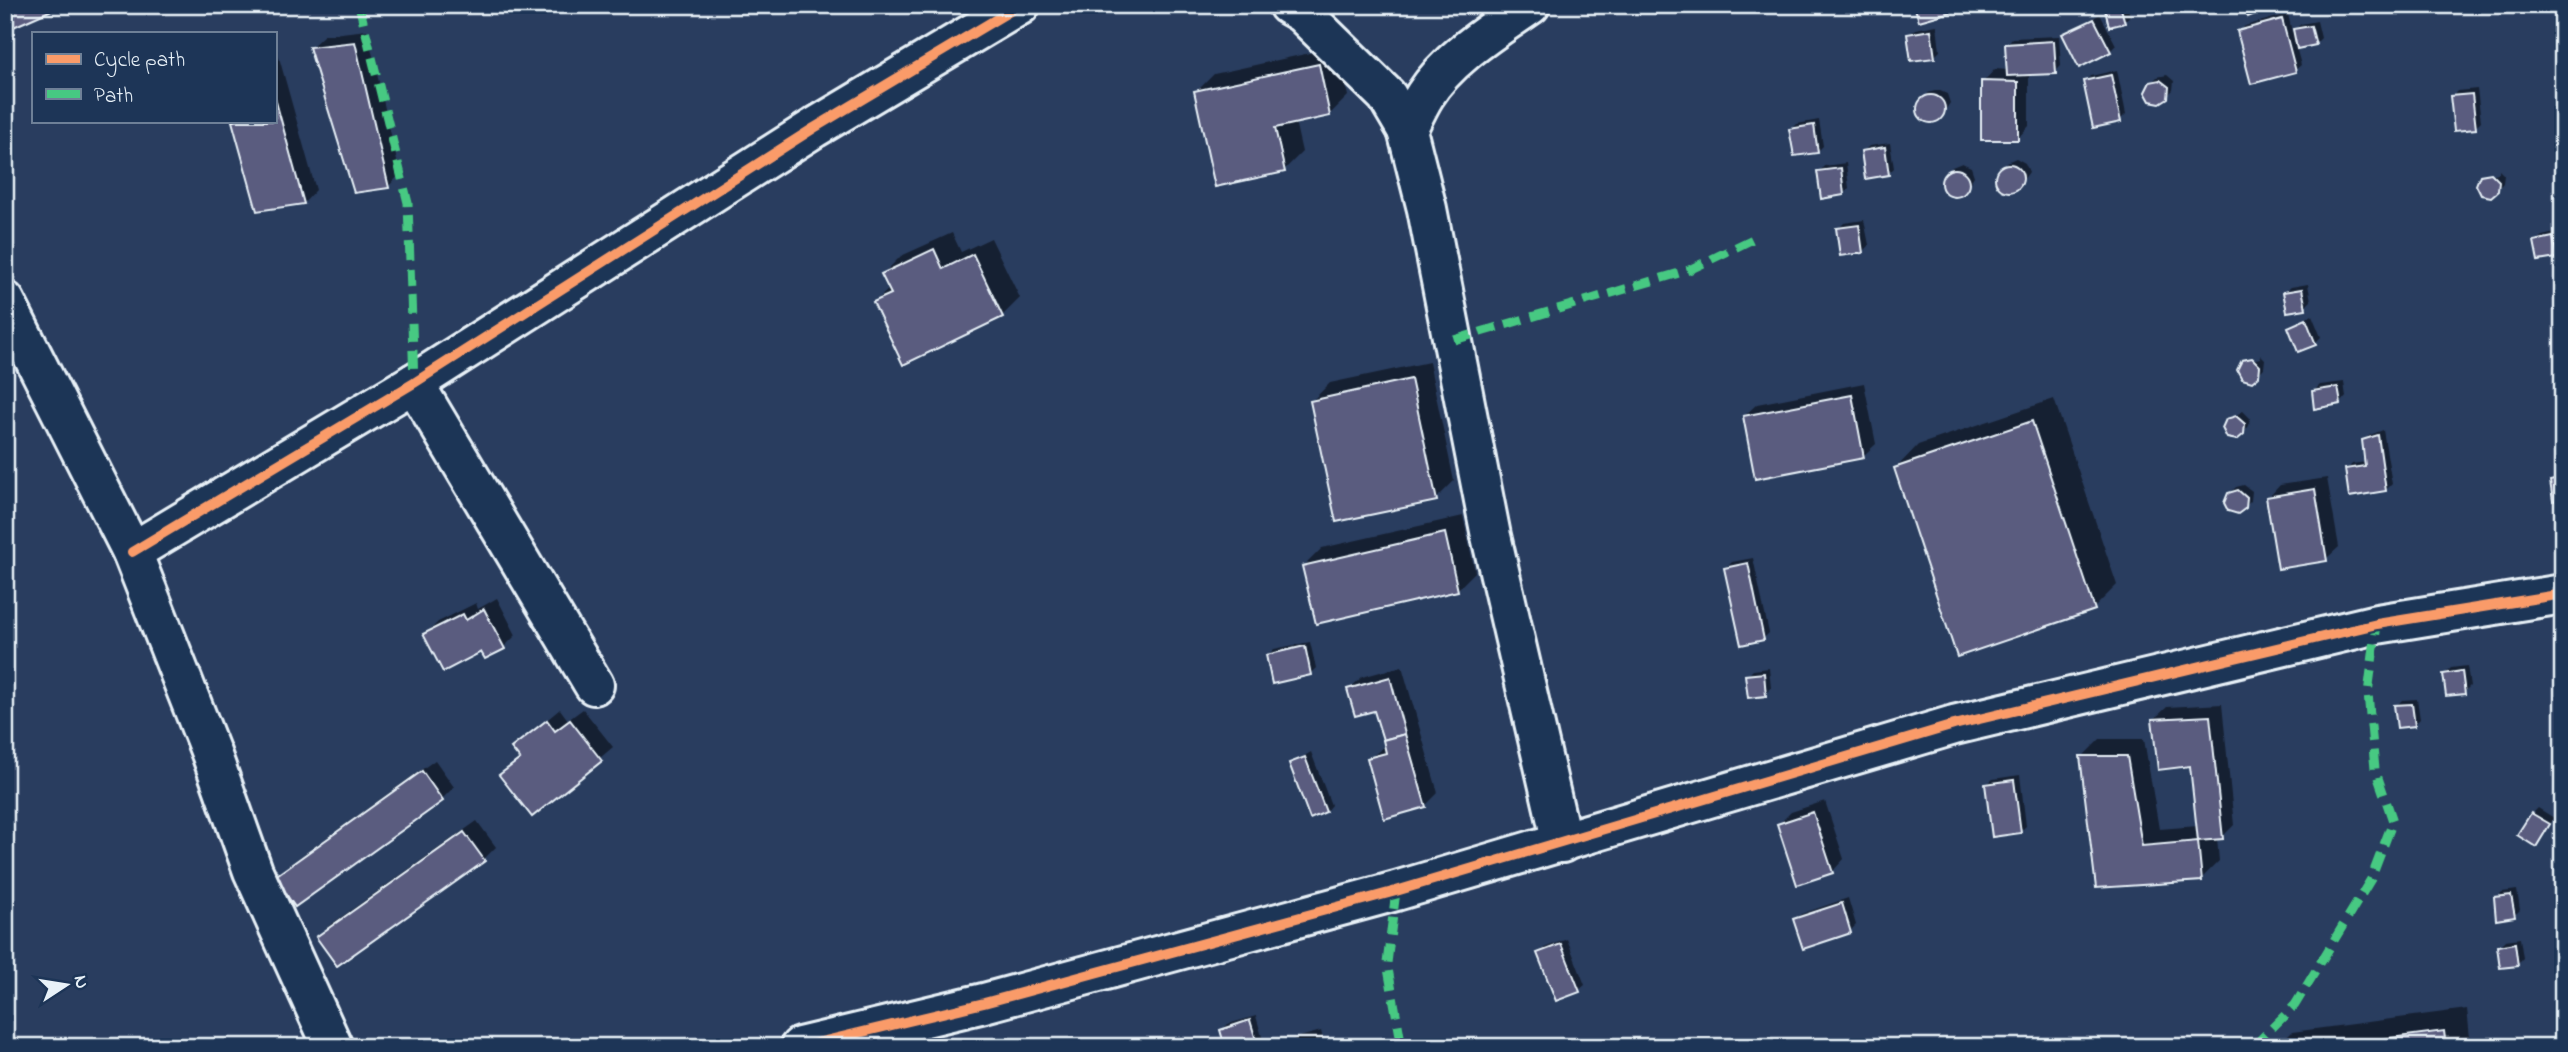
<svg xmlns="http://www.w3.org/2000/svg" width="2568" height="1052" viewBox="0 0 2568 1052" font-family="'Indie Flower',sans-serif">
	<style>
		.shadow { fill: #0007 }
		.building { fill: #5a5b7f; stroke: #e8f1f8; stroke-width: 2 }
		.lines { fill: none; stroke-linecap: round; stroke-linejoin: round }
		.street-casing { stroke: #e8f1f8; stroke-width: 44 }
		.street { stroke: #1d3557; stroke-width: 38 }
		.quiet { stroke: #46c982; stroke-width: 9; stroke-dasharray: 18 9; stroke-linecap: butt }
		.cycleway-casing { stroke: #1d3557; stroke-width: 15 }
		.cycleway { stroke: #fa9b69; stroke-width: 10 }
	</style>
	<rect width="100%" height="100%" fill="#293d5f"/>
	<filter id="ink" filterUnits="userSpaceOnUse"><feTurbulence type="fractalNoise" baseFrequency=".0143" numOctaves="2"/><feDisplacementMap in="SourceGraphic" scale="14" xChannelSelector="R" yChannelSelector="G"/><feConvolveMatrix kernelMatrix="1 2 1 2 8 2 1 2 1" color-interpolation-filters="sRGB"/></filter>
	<g filter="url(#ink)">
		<g class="shadow">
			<polygon points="1611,5 1633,5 1612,10"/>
			<polygon points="2127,5 2130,16 2124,21 2106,6"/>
			<polygon points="2100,14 2116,45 2110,51 2064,35"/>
			<polygon points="2288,14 2292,32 2301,24 2317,21 2321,38 2315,44 2296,47 2301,65 2295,70 2239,32 2245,26"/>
			<polygon points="1937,25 1940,51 1934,57 1909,35 1915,29"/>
			<polygon points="367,30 400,174 388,187 311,47 324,35"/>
			<polygon points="2059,36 2061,66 2055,72 2029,73 2029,126 2017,139 1983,82 1995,69 2008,70 2007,44 2012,38"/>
			<polygon points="275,43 316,190 304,203 258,209 233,121 275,121"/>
			<polygon points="1337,47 1348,96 1330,114 1295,121 1302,152 1284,170 1196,92 1214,74"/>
			<polygon points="2117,70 2126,114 2120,120 2085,82 2091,76"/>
			<polygon points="2167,75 2174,81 2173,90 2166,97 2151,83 2157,77"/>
			<polygon points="2477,89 2481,121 2475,127 2452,97 2457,91"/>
			<polygon points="1938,90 1947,94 1950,103 1940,118 1931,122 1922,118 1918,109 1928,93"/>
			<polygon points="1819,120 1823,146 1817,152 1791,130 1797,124"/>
			<polygon points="1890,143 1894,168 1888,174 1863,152 1869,146"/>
			<polygon points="2016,158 2025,163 2029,172 2018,187 2008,191 2000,187 1997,178 2007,162"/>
			<polygon points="1846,163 1849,188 1843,194 1819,172 1824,166"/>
			<polygon points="1962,163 1971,167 1974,176 1964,192 1955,195 1946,191 1942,183 1952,167"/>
			<polygon points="2499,170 2504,175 2503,183 2491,195 2483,176 2499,173"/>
			<polygon points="2563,208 2563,222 2559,216"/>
			<polygon points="1864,220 1869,245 1863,251 1838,229 1844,223"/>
			<polygon points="2559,232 2562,250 2556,256 2536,242 2542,236"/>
			<polygon points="952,233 961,252 991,238 1020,298 1002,316 875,302 890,288 883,274 901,256"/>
			<polygon points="2308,284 2311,301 2305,307 2285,292 2291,287"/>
			<polygon points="2312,315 2321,337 2315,343 2290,327"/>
			<polygon points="2260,354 2265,359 2264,368 2252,380 2244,361 2261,358"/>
			<polygon points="1429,362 1454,481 1436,499 1312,401 1330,383"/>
			<polygon points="2344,382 2346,397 2341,403 2314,391 2320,385"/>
			<polygon points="1864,383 1876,444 1863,456 1744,416 1757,404"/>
			<polygon points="2054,399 2117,585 2094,608 1896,468 1918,445"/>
			<polygon points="2243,411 2250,418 2249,426 2243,433 2228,420"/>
			<polygon points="2383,430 2392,484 2386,490 2347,470 2352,464 2366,462 2363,441 2370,435"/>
			<polygon points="2563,474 2563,497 2551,481"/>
			<polygon points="2327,478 2339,547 2326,559 2268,498 2280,485"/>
			<polygon points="2244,485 2252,491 2251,501 2245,507 2229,494 2236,487"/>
			<polygon points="1463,516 1475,572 1457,590 1304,566 1322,548"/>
			<polygon points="1753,558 1769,633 1763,639 1726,568 1732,562"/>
			<polygon points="497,598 516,635 504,647 425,635 438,622 476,603 478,609"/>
			<polygon points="1310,642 1316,668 1310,674 1268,655 1274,649"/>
			<polygon points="1402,666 1438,793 1425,806 1369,759 1386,745 1375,708 1349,689 1362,677"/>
			<polygon points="2467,666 2470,686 2464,692 2445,674 2451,668"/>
			<polygon points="1769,668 1771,688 1765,694 1747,676 1753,670"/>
			<polygon points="2417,699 2420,719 2415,724 2396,706 2402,700"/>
			<polygon points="2222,704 2234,825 2222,837 2217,838 2219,861 2201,879 2097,886 2082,757 2100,739 2144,739 2159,829 2198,826 2191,764 2154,719 2167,707"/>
			<polygon points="560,709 568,720 583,709 613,747 532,815 502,775 521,758 513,748"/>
			<polygon points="1311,752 1331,805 1326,811 1291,764"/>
			<polygon points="435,760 454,787 442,799 296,905 277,878 289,865"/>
			<polygon points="2020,775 2026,826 2020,832 1987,784 1993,779"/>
			<polygon points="1825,801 1844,859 1832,872 1779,824 1791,812"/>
			<polygon points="2538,808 2554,818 2536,845 2532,814"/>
			<polygon points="477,821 496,847 483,860 318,937 330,925"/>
			<polygon points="2517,890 2520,910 2514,916 2496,898 2502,892"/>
			<polygon points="1848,898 1856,925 1850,931 1795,919 1801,914"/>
			<polygon points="2520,938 2523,958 2517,964 2499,946 2505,940"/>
			<polygon points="1567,939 1585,985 1579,990 1539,954 1544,948"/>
			<polygon points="2467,1009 2471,1047 2277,1047 2292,1032"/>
			<polygon points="1256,1016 1265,1047 1227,1047 1222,1030 1228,1024"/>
			<polygon points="1321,1031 1325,1047 1287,1047 1296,1038"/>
		</g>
		<g class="building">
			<polygon points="5,5 63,5 11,28"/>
			<polygon points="1914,5 1976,5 1919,21"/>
			<polygon points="2104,5 2120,5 2125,23 2109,27"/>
			<polygon points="2243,5 2271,5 2272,7 2248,17"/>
			<polygon points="2094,19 2111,52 2079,68 2062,34"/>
			<polygon points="2282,19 2296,72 2251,84 2237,31"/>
			<polygon points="2311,26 2316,45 2297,49 2293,29"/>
			<polygon points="1931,30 1935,58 1911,61 1907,34"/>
			<polygon points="2054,41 2056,74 2007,76 2005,44"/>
			<polygon points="355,42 389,188 354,193 309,47"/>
			<polygon points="1319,64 1330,116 1275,128 1285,172 1215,187 1194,91"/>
			<polygon points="2111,75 2121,122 2093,128 2083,81"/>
			<polygon points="2160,80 2169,87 2168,98 2160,103 2150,101 2145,92 2150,82"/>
			<polygon points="1981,81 2018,82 2018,140 1981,140"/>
			<polygon points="2472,94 2476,129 2454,131 2450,96"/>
			<circle cx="1931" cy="109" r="14"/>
			<polygon points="275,98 304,204 257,211 232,121 275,121"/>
			<polygon points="1814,125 1818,153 1794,156 1789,129"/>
			<polygon points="1885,147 1889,175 1865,179 1861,151"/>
			<circle cx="2009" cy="178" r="14"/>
			<polygon points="1841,168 1844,195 1821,199 1817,171"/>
			<circle cx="1955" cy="183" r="14"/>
			<polygon points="2491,173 2499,181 2498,191 2491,197 2481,195 2476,185 2480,175"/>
			<polygon points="1859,225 1863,253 1840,256 1836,228"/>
			<polygon points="2553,237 2557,258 2538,261 2534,241"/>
			<polygon points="934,249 943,269 973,254 1003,317 903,365 873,302 891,294 881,274"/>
			<polygon points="2302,289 2306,309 2287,312 2283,292"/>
			<polygon points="2306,319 2316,345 2298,352 2288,327"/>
			<polygon points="2252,358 2260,366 2259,376 2252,382 2242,379 2237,370 2242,360"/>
			<polygon points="1411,379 1437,501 1336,522 1310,401"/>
			<polygon points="2338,387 2341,404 2314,409 2312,391"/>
			<polygon points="1852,395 1864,458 1755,479 1743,416"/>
			<polygon points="2236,416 2245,424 2244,434 2237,440 2227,438 2222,428 2226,419"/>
			<polygon points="2032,421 2095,610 1957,657 1894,468"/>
			<polygon points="2378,435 2386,491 2349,497 2345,469 2365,466 2362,440"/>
			<polygon points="2563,478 2563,499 2553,501 2550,481"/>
			<polygon points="2315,489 2327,561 2278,569 2266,497"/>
			<polygon points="2238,490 2247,498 2246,508 2238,514 2228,511 2224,503 2228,493"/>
			<polygon points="1445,533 1458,591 1316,624 1302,566"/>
			<polygon points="1748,563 1764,640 1741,645 1724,568"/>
			<polygon points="484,609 505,649 485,659 481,652 443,672 423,634 463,614 466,620"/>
			<polygon points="1305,646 1311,675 1272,684 1266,655"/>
			<polygon points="2462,671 2465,694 2446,696 2443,674"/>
			<polygon points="1764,673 1766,696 1748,698 1745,675"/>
			<polygon points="1390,677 1405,734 1383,740 1374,711 1355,716 1347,689"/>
			<polygon points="2412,704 2415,726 2397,728 2394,705"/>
			<polygon points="2210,716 2223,839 2198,841 2190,766 2158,770 2152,719"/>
			<polygon points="547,720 555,731 570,720 602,761 532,817 499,775 520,759 511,748"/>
			<polygon points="1405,734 1426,807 1384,819 1367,758 1386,753 1383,740"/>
			<polygon points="2080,756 2127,756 2142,846 2198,841 2202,881 2096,888"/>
			<polygon points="1305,757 1326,812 1310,819 1289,763"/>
			<polygon points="422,771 443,801 295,907 274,877"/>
			<polygon points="2014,780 2021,833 1992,837 1985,784"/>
			<polygon points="1813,812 1833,873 1797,885 1777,824"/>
			<polygon points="2531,813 2550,824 2536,847 2517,835"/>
			<polygon points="464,832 485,861 337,966 316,937"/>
			<polygon points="2511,895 2515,917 2496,920 2494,897"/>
			<polygon points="1842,903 1851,933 1803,949 1793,919"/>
			<polygon points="2515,943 2518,966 2500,968 2497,946"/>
			<polygon points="1561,944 1580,992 1556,1001 1537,953"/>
			<polygon points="1250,1020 1258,1047 1225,1047 1220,1030"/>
			<polygon points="2444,1031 2446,1047 2321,1047"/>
		</g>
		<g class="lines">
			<defs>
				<g id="street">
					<polyline points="1288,5 1302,13 1387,96 1407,130"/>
					<path d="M 1530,5 C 1494,30 1449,57 1425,95 C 1418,106 1413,118 1407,130 L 1427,209 L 1491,536 L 1562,843"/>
					<polyline points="5,301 132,552 211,753 253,871 333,1047"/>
					<polyline points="414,383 594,685"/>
					<polyline points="132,552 414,383 814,128 1020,5"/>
					<polyline points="800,1047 984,1003 1396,891 1954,725 2377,624 2563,594"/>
				</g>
			</defs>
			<use href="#street" class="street-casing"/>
			<use href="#street" class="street"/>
			<g class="quiet">
				<polyline points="359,5 408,203 414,383"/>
				<polyline points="1454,340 1689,270 1753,239"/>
				<polyline points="1396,891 1387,963 1402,1047"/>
				<polyline points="2253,1047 2295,1005 2371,879 2393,821 2375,769 2368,693 2377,624"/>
			</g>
			<defs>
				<g id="cycleway">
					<polyline points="132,552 414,383 814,128 1020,5"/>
					<polyline points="800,1047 984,1003 1396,891 1954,725 2377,624 2563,594"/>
				</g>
			</defs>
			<use href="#cycleway" class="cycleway-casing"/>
			<use href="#cycleway" class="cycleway"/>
		</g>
	</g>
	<rect width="2568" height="1052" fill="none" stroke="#1d3557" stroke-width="28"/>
	<rect x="14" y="14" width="2540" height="1024" fill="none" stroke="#e8f1f8" stroke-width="2.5" filter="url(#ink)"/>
	<rect x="32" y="32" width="245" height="91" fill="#1d3557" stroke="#6e8097" stroke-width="2"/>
	<rect x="46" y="54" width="35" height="10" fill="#fa9b69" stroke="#6e8097" stroke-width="2"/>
	<text x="94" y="66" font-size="21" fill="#e8f1f8">Cycle path</text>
	<rect x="46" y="89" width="35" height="10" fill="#46c982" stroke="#6e8097" stroke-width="2"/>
	<text x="94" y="102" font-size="21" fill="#e8f1f8">Path</text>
	<g transform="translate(66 985) rotate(78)" stroke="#1d3557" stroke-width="5" paint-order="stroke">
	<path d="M0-5L12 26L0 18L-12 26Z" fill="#e8f1f8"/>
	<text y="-10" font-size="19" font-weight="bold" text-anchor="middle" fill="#e8f1f8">N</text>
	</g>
</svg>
